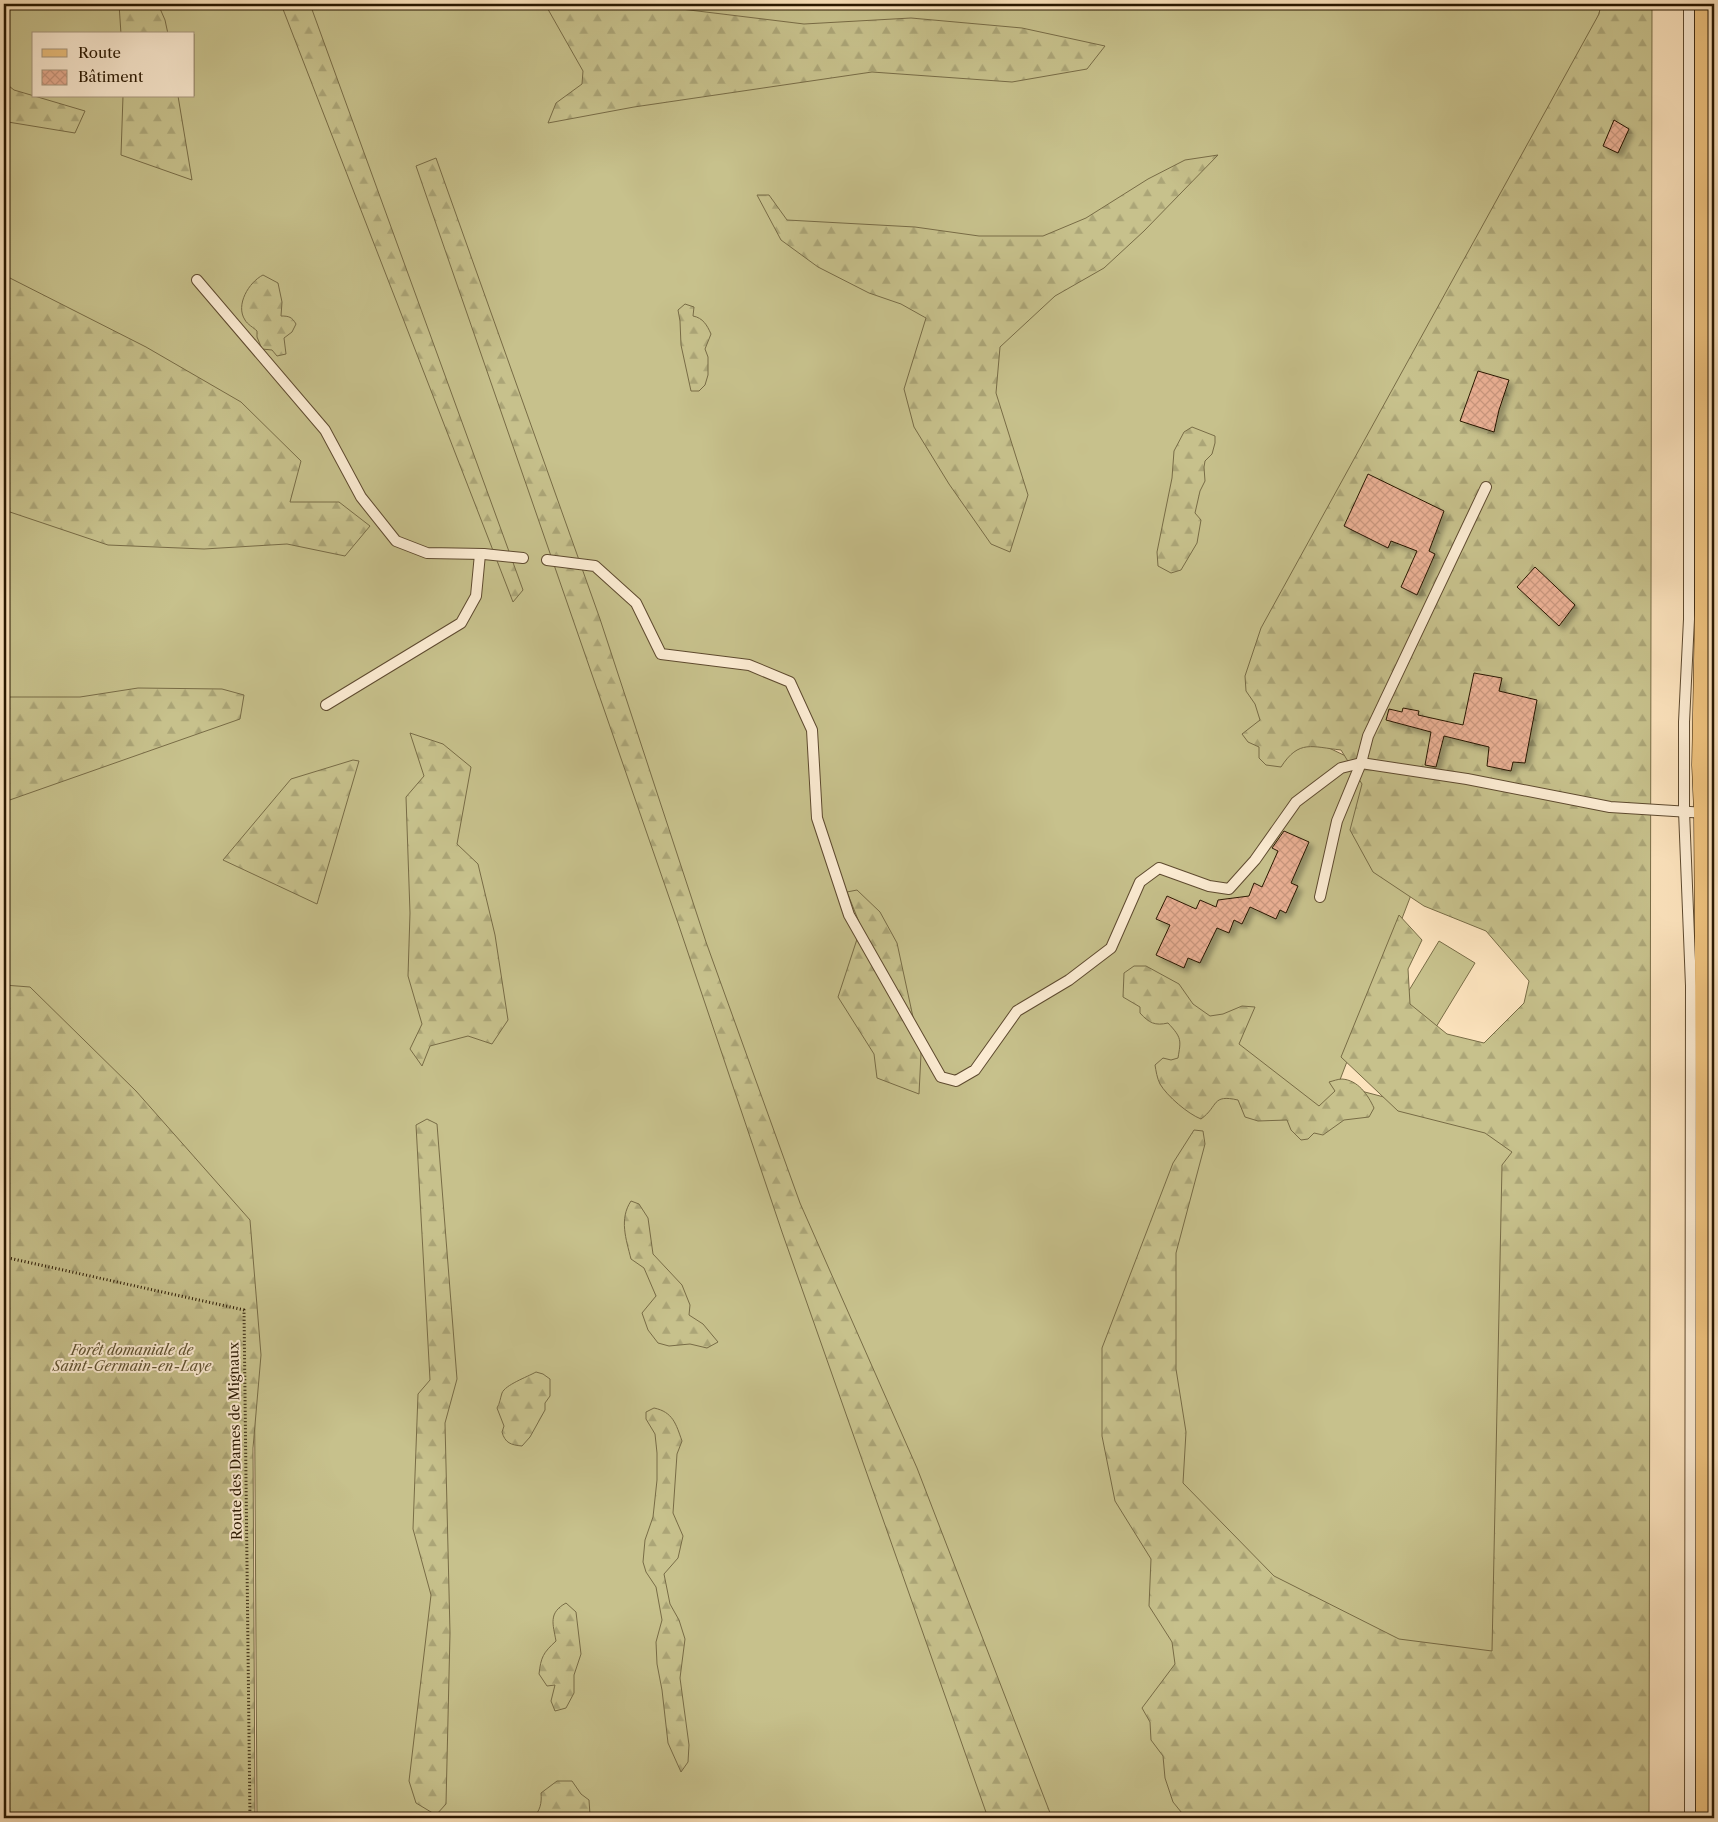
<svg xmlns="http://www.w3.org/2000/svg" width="1718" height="1822" viewBox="0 0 1718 1822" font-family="'Libre Caslon Text',serif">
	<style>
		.grass { fill: #c7c18c; stroke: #786c46; fill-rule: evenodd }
		.forest { fill: url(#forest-firs); stroke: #786c46 }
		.building { fill: url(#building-cross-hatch); stroke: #291700; filter: url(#shadow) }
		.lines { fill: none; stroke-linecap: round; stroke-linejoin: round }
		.service-casing { stroke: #5e4a2f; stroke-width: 12 }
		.primary-casing { stroke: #291700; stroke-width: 29 }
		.path { stroke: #291700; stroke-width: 3; stroke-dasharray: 1 2.5; stroke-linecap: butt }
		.service { stroke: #fdedd4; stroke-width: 10 }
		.primary { stroke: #eec27e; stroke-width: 28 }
		.labels { text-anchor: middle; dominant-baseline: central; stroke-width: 4; stroke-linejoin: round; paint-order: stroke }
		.park-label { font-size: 14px; font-style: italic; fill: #605231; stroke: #fdedd4 }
		.street-label { font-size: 14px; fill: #291700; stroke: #fdedd4 }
	</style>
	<defs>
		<pattern id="forest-firs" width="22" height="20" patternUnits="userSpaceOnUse" patternTransform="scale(1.25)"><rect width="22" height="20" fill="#c7c18c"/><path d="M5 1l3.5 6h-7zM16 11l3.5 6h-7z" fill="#aba577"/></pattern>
		<pattern id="building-cross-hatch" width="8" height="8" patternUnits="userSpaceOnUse" patternTransform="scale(1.25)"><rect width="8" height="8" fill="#e9af93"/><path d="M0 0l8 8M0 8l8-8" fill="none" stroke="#c8967d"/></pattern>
		<filter id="shadow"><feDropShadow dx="4.5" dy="4.5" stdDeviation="2.5" flood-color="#0004"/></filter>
	</defs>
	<rect width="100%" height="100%" fill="#fce3bd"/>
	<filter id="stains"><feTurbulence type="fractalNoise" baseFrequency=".004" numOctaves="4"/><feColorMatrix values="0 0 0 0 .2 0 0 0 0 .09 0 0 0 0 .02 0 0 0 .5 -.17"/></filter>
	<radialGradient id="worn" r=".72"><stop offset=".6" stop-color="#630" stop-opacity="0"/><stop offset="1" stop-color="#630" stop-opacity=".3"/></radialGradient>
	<g class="grass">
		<path d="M 4,4 L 1601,4 L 1599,14 L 1281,725 L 1446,804 L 1338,1085 L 1518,1132 L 1520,1668 L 1359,1818 L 257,1818 L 254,1306 L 4,1250 ZM 34,34 L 194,34 L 194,96 L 34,96 Z"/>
		<polygon points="1439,941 1475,963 1433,1032 1397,1010"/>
	</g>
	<g class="forest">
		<polygon points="119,4 158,4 165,20 168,34 121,34"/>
		<polygon points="281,4 310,4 523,590 513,602"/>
		<polygon points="545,4 653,4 673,8 804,24 911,18 1022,28 1105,46 1087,69 1012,82 872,72 634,107 548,123 556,103 582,84 583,71"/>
		<path d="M 1601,4 L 1652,4 L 1649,1818 L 1186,1818 L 1173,1802 L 1165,1778 L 1163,1756 L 1151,1740 L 1150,1722 L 1142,1708 L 1175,1664 L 1172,1642 L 1149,1606 L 1151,1559 L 1115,1501 L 1102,1436 L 1102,1348 L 1173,1163 L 1194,1130 L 1203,1131 L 1205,1144 L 1176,1253 L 1176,1369 L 1186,1432 L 1183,1483 L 1274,1576 L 1399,1639 L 1492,1651 L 1502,1165 L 1512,1152 L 1485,1133 L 1398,1111 L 1341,1057 L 1399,915 L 1422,940 L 1408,969 L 1410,1004 L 1447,1034 L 1484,1043 L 1524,1003 L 1529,981 L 1486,931 L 1424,906 L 1373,872 L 1350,830 L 1362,784 L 1341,750 C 1312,747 1299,739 1281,767 L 1266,765 L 1259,758 L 1259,747 L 1248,742 L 1242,734 L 1260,720 L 1255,704 L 1246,691 L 1245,676 L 1261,628 L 1599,14 Z"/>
		<polygon points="4,82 14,90 85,111 75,133 8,122 4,119"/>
		<polygon points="123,96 178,96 192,180 121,155"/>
		<polygon points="1218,155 1144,231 1104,268 1055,296 1000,347 996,393 1028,495 1010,552 991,544 949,484 914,427 904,389 926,318 901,304 869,293 818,267 781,240 757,195 769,195 787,220 915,227 979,236 1043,236 1086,218 1148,179 1185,160"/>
		<polygon points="436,158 600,619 706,942 800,1203 917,1468 1052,1818 988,1818 782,1232 679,926 416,166"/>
		<polygon points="4,275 146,347 241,402 301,461 290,502 339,502 370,526 345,556 287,544 204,549 108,545 4,510"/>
		<path d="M 263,275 L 278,283 L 282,302 L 281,316 C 289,316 292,317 296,324 L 292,332 L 284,338 L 286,354 L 277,356 L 272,350 L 262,349 L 257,337 L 257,331 C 254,328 247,324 245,320 C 235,305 249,282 263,275 Z"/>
		<path d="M 685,304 L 694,307 L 693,316 C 703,318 707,325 711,334 L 705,349 L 708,357 L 708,375 L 705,385 L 699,391 L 691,391 L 681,345 L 680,321 L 678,310 Z"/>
		<polygon points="1192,427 1215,436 1215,443 1212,454 1205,461 1204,467 1205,481 1200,491 1195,513 1201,520 1197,543 1181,570 1171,573 1158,566 1157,552 1172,478 1174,451 1184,432"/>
		<polygon points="138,688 222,689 244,695 240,719 4,802 4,697 80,697"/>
		<polygon points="410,733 443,744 471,767 457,844 478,864 495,935 508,1020 492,1044 468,1036 430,1046 422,1066 410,1049 422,1024 408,976 410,913 406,797 424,776"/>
		<polygon points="353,760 359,761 317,904 223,860 291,779"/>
		<polygon points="857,890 880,912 897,943 921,1054 919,1094 877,1078 874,1054 838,997 861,927 847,892"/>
		<path d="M 1134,966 L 1146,966 L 1179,984 L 1193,1004 L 1210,1016 L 1223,1014 L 1242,1006 L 1255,1007 L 1239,1044 L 1319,1106 L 1335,1091 L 1329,1082 C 1333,1081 1338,1079 1342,1079 C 1358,1080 1368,1095 1374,1108 L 1369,1117 L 1344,1120 L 1323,1135 L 1314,1133 L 1308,1139 L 1301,1140 L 1291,1130 L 1287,1120 L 1258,1121 L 1245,1117 L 1238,1100 C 1211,1094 1219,1106 1201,1119 C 1188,1114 1167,1096 1160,1084 C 1157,1078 1156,1071 1155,1065 L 1163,1058 L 1171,1060 L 1178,1058 C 1181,1040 1182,1038 1168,1023 C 1155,1026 1149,1023 1140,1013 L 1140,1007 L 1123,997 L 1124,973 Z"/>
		<polygon points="4,985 30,987 136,1091 250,1220 261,1355 253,1448 255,1818 4,1818"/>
		<polygon points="427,1119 437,1124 457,1379 445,1423 450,1633 446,1804 436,1815 416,1803 409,1781 431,1595 413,1529 418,1394 430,1380 416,1125"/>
		<path d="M 631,1201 L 639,1204 L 648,1218 L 653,1254 L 682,1285 L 690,1305 L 689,1315 L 703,1324 L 718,1342 L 707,1348 L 690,1344 L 669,1346 L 658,1343 L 648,1330 L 642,1313 L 656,1296 L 644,1268 L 631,1259 C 626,1239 619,1219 631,1201 Z"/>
		<path d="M 536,1372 L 543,1374 L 550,1379 L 550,1396 L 545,1403 L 545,1410 L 530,1437 L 522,1446 C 511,1445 505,1443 502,1432 L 504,1426 L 497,1408 C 500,1403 500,1399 502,1393 C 505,1385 527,1377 536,1372 Z"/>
		<path d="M 654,1408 C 673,1412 676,1424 682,1441 L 677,1454 L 673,1513 L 683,1536 L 678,1558 L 664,1574 L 670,1604 L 679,1620 L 685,1639 L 680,1678 L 689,1745 L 688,1762 L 681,1772 L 668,1743 L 662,1690 L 657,1664 L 656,1642 L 662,1620 L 656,1587 L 646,1572 L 643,1562 L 645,1540 L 653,1517 L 657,1480 L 657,1453 L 655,1434 L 646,1419 L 646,1412 Z"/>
		<path d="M 566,1603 L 576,1612 L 581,1654 L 574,1675 L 574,1693 L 566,1708 L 555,1711 L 551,1701 L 555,1685 L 547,1686 L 539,1674 C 541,1657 543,1653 556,1641 C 553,1624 548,1613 566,1603 Z"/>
		<path d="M 557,1781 L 572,1781 L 581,1794 L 589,1800 L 590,1815 L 586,1818 L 533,1818 C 540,1811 542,1803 541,1793 Z"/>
	</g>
	<g class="building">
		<polygon points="1614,120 1629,129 1618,153 1603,146"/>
		<polygon points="1478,371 1509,380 1499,410 1494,432 1460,421"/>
		<polygon points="1368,474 1444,511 1429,551 1435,554 1417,595 1401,587 1417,551 1391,541 1388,548 1344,526"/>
		<polygon points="1535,567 1575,605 1559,626 1517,587"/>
		<polygon points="1474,673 1502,678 1499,691 1537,700 1525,763 1513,762 1511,771 1487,766 1489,747 1444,736 1436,767 1425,765 1431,732 1386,720 1389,709 1402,712 1403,708 1419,711 1418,715 1463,725"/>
		<polygon points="1284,831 1309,842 1291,883 1298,886 1286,913 1280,910 1276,919 1250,907 1242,924 1234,920 1229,933 1217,928 1200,963 1188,958 1184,968 1156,955 1170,925 1156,919 1167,896 1196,909 1200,900 1216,907 1218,900 1249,896 1254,883 1262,887 1278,851 1272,848"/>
	</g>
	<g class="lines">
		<defs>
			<g id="service">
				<polyline points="1689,4 1689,619 1684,722 1684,811 1691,986 1690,1818"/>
				<polyline points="197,280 325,430 361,497 396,541 427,553 484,554 523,558"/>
				<polyline points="547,560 595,566 636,603 661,654 749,665 790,682 812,730 817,818 849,915 941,1077 956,1081 975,1070 1017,1011 1069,980 1111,948 1140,882 1159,868 1209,886 1229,889 1255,860 1296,802 1341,768 1361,763 1467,779 1610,807 1706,813"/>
				<polyline points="326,705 461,623 476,596 480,554"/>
				<polyline points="1320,897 1337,821 1361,763 1368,736 1486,487"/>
			</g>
			<polyline id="primary" points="1709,4 1709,608 1706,765 1708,813 1710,1101 1710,1818"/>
		</defs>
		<use href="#service" class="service-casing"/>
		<use href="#primary" class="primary-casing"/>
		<polyline class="path" points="4,1257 244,1310 250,1818"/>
		<use href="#service" class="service"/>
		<use href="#primary" class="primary"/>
	</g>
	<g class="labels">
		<g class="park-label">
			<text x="132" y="1350">Forêt domaniale de<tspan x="132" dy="16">Saint-Germain-en-Laye</tspan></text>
		</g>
		<g class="street-label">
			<text transform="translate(235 1441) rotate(-91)">Route des Dames de Mignaux</text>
		</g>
	</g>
	<rect width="1718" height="1822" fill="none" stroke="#fce3bd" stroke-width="20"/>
	<rect x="5" y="5" width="1708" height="1812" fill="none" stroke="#291700" stroke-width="2.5"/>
	<rect x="10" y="10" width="1698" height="1802" fill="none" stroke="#291700"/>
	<rect x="32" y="32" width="162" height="65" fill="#fdedd4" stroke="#a8977f"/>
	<rect x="42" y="49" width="25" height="8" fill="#eec27e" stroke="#a8977f"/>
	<text x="78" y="58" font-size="15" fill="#291700">Route</text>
	<rect x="42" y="70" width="25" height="15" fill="url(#building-cross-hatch)" stroke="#a8977f"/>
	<text x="78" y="82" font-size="15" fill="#291700">Bâtiment</text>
	<rect width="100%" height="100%" filter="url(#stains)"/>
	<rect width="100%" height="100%" fill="url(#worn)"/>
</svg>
